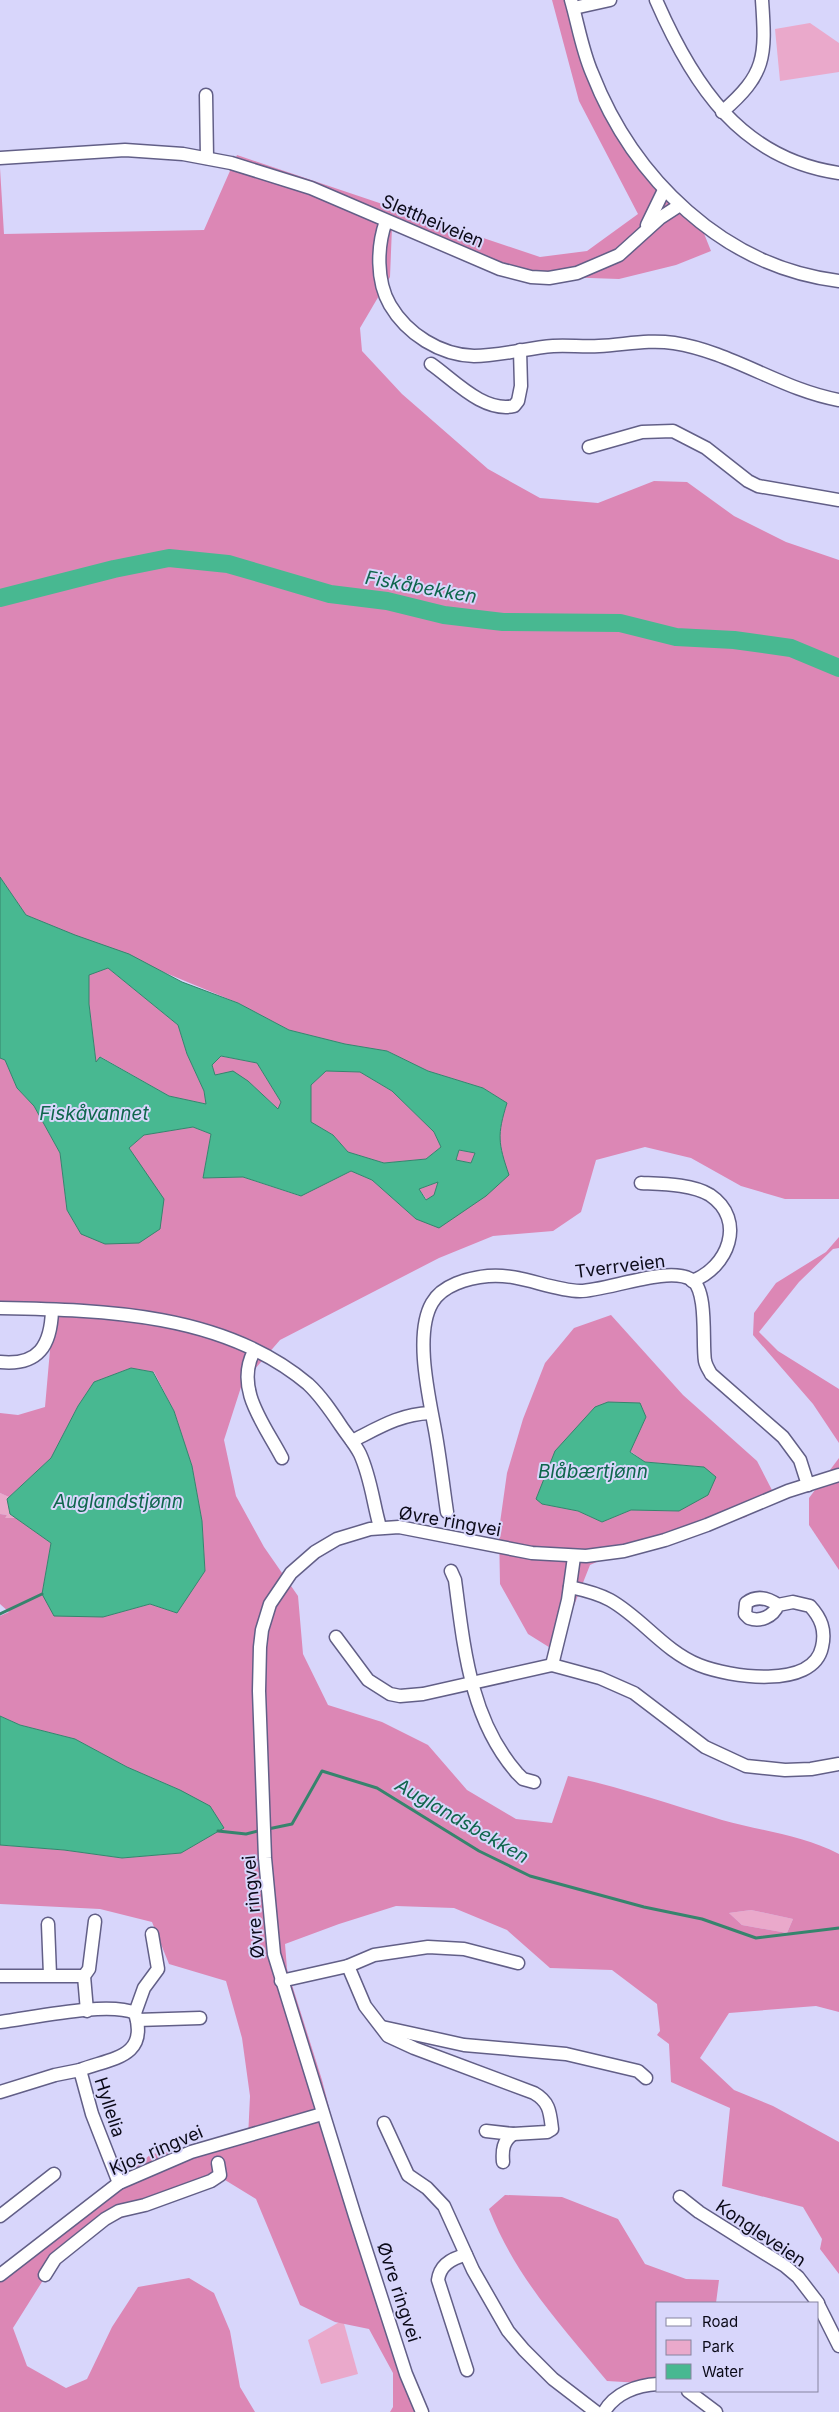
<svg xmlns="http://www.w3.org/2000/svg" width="839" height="2412" viewBox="0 0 839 2412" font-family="Inter,sans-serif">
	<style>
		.green { fill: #eaa9cb }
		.forest { fill: #dc87b5; fill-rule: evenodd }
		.water { fill: #48b891; stroke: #36846d; fill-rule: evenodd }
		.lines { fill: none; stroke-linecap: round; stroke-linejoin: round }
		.stream { stroke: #36846d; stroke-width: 3 }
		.river { stroke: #48b891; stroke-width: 18 }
		.minor-casing { stroke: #625f87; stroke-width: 15 }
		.minor { stroke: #fff; stroke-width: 12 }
		.labels { text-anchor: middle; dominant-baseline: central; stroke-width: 4; stroke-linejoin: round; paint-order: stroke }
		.street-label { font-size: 18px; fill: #0b0a18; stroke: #d8d6fb }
		.water-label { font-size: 19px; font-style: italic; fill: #0f664d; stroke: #d8d6fb }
	</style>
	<rect width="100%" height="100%" fill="#d8d6fb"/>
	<g class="green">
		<polygon points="810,23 839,43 839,72 780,81 775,29"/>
		<polygon points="0,1493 9,1497 7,1499 10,1514 16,1518 4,1518 7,1515 0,1514"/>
		<polygon points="751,1910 793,1919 787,1933 742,1925 729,1913"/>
		<polygon points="343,2320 358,2374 321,2384 308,2340"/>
	</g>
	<g class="forest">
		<path d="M 552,0 L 588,0 L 583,1 L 581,33 L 620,140 L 701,226 L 711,251 L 676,265 L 619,279 L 560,277 L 503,266 L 392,227 L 390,277 L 360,328 L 362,351 L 402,394 L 488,469 L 540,498 L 598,503 L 654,481 L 687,482 L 734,516 L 786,542 L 839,560 L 839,1199 L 785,1199 L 741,1186 L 691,1158 L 645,1147 L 596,1160 L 581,1212 L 553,1231 L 493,1236 L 439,1258 L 280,1340 L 242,1384 L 224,1440 L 236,1496 L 264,1547 L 298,1596 L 303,1654 L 328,1705 L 382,1722 L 428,1745 L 467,1790 L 516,1819 L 552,1823 L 568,1776 C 620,1787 670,1804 722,1820 C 761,1831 803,1835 839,1854 L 839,2012 L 816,2006 L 729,2013 L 700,2058 L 734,2090 L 773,2106 L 839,2142 L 839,2274 L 820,2249 L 822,2239 L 803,2207 L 722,2186 L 730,2108 L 671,2082 L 669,2044 L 657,2035 L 660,2031 L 657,2004 L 612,1970 L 550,1968 L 507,1930 L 454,1908 L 396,1906 L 339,1924 L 285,1944 L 287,1969 L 322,2080 L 351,2193 L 422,2412 L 390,2412 L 393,2407 L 393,2373 L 369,2329 L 335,2322 L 300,2305 L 256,2199 L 225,2180 L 166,2198 L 111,2223 L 62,2250 L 13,2328 L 27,2366 L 66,2388 L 87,2379 L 112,2327 L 138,2287 L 189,2278 L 214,2293 L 230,2331 L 240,2387 L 255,2412 L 0,2412 L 0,2274 L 63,2230 L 151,2154 L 211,2147 L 248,2138 L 250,2096 L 242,2038 L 226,1981 L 169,1964 L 152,1922 L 100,1909 L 0,1904 L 0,1845 L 64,1850 L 122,1858 L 181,1853 L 223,1828 L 180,1790 L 127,1767 L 75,1739 L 20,1725 L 0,1716 L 0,1616 L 9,1612 L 0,1604 L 0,1514 L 7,1515 L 5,1518 L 16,1518 L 51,1543 L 42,1594 L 103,1617 L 150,1604 L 177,1613 L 205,1571 L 202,1521 L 192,1466 L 174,1411 L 154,1372 L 131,1368 L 94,1382 L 78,1406 L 51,1458 L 9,1497 L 0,1493 L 0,1413 L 18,1415 L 45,1407 L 50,1350 L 46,1306 L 0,1301 L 0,1058 L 5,1060 L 17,1088 L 34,1106 L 60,1153 L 67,1210 L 81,1234 L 138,1164 L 129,1148 L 144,1135 L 193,1127 L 211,1134 L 203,1178 L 243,1177 L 300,1196 L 351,1171 L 372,1180 L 416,1219 L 508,1174 C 498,1143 497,1135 507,1103 L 483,1088 L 428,1071 L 387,1051 L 345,1044 L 289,1030 L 238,1003 L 26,915 L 0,877 L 0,168 L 4,234 L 204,230 L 237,155 L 540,257 L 587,251 L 638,214 L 579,101 ZM 751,1910 L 793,1919 L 787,1933 L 742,1925 L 729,1913 Z"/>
		<polygon points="108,968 178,1025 187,1054 204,1091 206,1104 169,1096 101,1057 96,1063 89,1004 89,974"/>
		<polygon points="220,1056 257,1063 281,1102 278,1109 248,1081 215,1076 212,1065"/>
		<polygon points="326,1071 360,1072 392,1091 434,1132 441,1147 426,1159 384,1163 348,1152 333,1135 311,1122 311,1085"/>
		<polygon points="459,1150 475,1153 471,1163 456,1160"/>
		<polygon points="438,1182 434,1195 427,1200 419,1189"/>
		<polygon points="839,1237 839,1248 833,1249 799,1282 759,1332 778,1351 839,1389 839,1443 813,1404 753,1335 754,1313 776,1283 826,1252"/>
		<path d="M 611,1315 L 683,1395 L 757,1461 L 774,1494 L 746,1517 L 693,1533 L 636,1544 L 590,1565 L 571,1613 L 552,1649 L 528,1634 L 500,1584 L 499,1530 L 507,1473 L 523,1419 L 545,1363 L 574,1328 ZM 639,1403 L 646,1417 L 630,1451 L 645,1462 L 704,1467 L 679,1511 L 631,1510 L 602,1522 L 578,1511 L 542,1504 Z"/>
		<polygon points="839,1458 839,1570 809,1525 809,1498"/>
		<path d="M 505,2195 L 562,2197 L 618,2219 L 645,2264 L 686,2279 L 719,2280 L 716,2303 L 658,2303 L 658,2384 L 607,2381 C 561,2325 516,2278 489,2209 Z"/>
	</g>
	<g class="water">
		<path d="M 0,877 L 26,915 L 75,935 L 129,954 L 182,982 L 238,1003 L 289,1030 L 345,1044 L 387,1051 L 428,1071 L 483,1088 L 507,1103 C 497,1135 498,1143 509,1175 L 486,1196 L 439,1228 L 416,1219 L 372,1180 L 351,1171 L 301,1196 L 243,1177 L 203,1178 L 211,1134 L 193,1127 L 144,1135 L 129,1148 L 164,1199 L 160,1229 L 139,1243 L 105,1244 L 81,1234 L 67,1210 L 60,1153 L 34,1106 L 17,1088 L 5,1060 L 0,1058 ZM 108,968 L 178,1025 L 187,1054 L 204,1091 L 206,1104 L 169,1096 L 100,1057 L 96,1062 L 89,1004 L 89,975 ZM 221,1056 L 257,1063 L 281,1102 L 278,1109 L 248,1081 L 233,1071 L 215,1075 L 212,1065 ZM 326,1071 L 360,1072 L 392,1091 L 434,1132 L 441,1147 L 426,1159 L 384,1163 L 348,1152 L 333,1135 L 311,1122 L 311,1085 ZM 459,1150 L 475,1153 L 471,1163 L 456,1160 ZM 438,1182 L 434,1195 L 426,1200 L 419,1189 Z"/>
		<polygon points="131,1368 153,1372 174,1411 192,1466 202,1521 205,1571 177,1613 150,1604 103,1617 54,1616 42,1594 51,1543 10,1514 7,1499 51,1458 78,1406 94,1382"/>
		<polygon points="608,1402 640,1403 646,1417 630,1452 645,1462 704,1467 716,1477 708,1495 679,1511 631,1510 602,1522 578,1511 542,1504 536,1499 555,1451 595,1407"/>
		<polygon points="0,1716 20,1725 75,1739 127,1767 180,1790 210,1806 224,1828 181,1853 122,1858 64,1850 0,1845"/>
	</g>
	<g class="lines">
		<g class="stream">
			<polyline points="0,1614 42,1594"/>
			<polyline points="268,1829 292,1824 322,1771 377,1788 479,1851 530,1876 644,1907 702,1919 756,1938 839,1928"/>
			<polyline points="218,1831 246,1834 262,1830"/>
		</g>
		<polyline class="river" points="0,598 114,569 169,558 228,564 330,594 387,601 444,615 503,622 620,623 676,637 734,640 791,648 839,668"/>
		<defs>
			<g id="minor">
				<path d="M 571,0 C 578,24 582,50 592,73 C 633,178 723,267 839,281"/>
				<path d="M 656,0 C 693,85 741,159 839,173"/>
				<polyline points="574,8 610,0"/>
				<polyline points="206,95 207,158"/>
				<path d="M 722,112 C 766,74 766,57 762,0"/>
				<polyline points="0,158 125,150 183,154 231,163 311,188 500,269 531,277 549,278 577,273 619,255 660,218 680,205"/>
				<path d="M 386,221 C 377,246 376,281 390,305 C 407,334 440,355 474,356 C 499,356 528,348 553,346 C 568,345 583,347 599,346 C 624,345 648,339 674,343 C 732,352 782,390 839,400"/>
				<polyline points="647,225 664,190"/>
				<path d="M 431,364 C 453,379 483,413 514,406 L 518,401 L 521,386 L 520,350"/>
				<polyline points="589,447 642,432 673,431 706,448 748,481 758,486 839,500"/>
				<path d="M 641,1183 C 662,1184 692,1184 710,1195 C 747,1220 728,1268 692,1281"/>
				<path d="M 0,1308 C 104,1310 224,1313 308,1384 C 321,1396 331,1411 341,1426 C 347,1435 355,1444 360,1454 C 371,1478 373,1503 380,1527"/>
				<path d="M 254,1351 C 234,1389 265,1425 282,1458"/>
				<path d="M 0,1362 C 39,1366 51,1345 52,1310"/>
				<path d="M 352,1441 C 378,1428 400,1414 430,1413"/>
				<path d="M 447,1512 C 443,1485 440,1457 435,1430 C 429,1397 414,1334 432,1303 C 442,1285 468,1278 488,1276 C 520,1273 549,1290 580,1291 C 607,1291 669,1265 692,1280 C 708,1291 702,1343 705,1361 C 706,1366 709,1370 711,1374 L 783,1437 L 800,1460 L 808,1485"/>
				<path d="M 451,1571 L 455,1580 C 464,1648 470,1719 517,1773 L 523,1779 L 534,1782"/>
				<path d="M 570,1587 C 584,1590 597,1593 610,1600 C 642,1618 664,1651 699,1665 C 729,1677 813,1690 822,1647 C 826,1630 821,1618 810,1606 L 793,1602 L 778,1605 C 768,1598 757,1595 746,1603 L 745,1614 L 749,1618 C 760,1622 773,1617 778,1605"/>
				<polyline points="336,1637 368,1680 390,1694 400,1696 423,1694 552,1665 600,1678 634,1693 705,1747 746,1766 785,1770 811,1769 839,1764"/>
				<polyline points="552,1665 568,1600 574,1557"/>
				<polyline points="48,1924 50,1975"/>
				<path d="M 348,1966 L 365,2006 L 388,2036 L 414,2048 L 534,2093 C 550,2102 550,2113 552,2129 L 547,2132 L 513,2134 L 486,2131"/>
				<polyline points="0,1976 84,1976 87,2011"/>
				<polyline points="84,1976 89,1969 95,1921"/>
				<polyline points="281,1981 348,1966 374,1955 428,1947 464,1949 518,1963"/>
				<polyline points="135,2013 144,1988 158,1969 152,1934"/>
				<polyline points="137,2020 200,2018"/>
				<path d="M 0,2022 C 32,2018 108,2001 135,2013 C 149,2058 111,2058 80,2070"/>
				<polyline points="382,2027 464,2045 566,2054 638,2071 646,2078"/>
				<polyline points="0,2092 55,2075 80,2070 92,2114 119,2183"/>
				<polyline points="384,2123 408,2175 427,2188 444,2206 473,2270 508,2331 524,2350 553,2379 596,2412"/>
				<path d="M 503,2162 C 502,2150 503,2141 513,2134"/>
				<polyline points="680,2197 699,2212 785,2266 798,2277 818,2303"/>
				<polyline points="0,2216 54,2174"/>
				<path d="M 466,2255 C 452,2258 440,2265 438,2280 L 467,2370"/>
				<polyline points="0,2275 119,2183 191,2152 322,2114"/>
				<polyline points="45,2275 55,2259 105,2219 119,2211 145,2205 211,2181 220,2175 218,2163"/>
				<polyline points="818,2304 839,2346"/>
				<polyline points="688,2391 716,2412"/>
				<polyline points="422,2412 406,2374 355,2216 274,1954 265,1858 259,1691 260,1647 262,1630 270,1604 291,1573 315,1552 337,1539 370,1529 399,1527 532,1553 586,1556 624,1551 665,1540 707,1525 788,1491 839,1475"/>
				<path d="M 604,2412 C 615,2393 637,2385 658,2384"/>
			</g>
		</defs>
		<use href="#minor" class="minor-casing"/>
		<use href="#minor" class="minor"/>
	</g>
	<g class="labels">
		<g class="street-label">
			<text transform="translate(433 221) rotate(23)">Slettheiveien</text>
			<text transform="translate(620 1266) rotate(-7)">Tverrveien</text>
			<text transform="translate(450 1521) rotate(10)">Øvre ringvei</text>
			<text transform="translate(253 1907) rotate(-95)">Øvre ringvei</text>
			<text transform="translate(110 2107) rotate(72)">Hyllelia</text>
			<text transform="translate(156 2150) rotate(-23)">Kjos ringvei</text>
			<text transform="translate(761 2233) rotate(34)">Kongleveien</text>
			<text transform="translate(399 2292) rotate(72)">Øvre ringvei</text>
		</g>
		<g class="water-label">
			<text transform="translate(421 587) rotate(10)">Fiskåbekken</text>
			<text x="94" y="1113">Fiskåvannet</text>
			<text x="593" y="1471">Blåbærtjønn</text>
			<text x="118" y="1501">Auglandstjønn</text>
			<text transform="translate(462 1821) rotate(30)">Auglandsbekken</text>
		</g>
	</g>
	<rect x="656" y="2302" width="162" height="90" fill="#d8d6fb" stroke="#8684a0"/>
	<rect x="666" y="2318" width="25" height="8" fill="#ffffff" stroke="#8684a0"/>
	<text x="702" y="2327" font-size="15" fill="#0b0a18">Road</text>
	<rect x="666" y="2340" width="25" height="15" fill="#eaa9cb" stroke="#8684a0"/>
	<text x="702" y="2352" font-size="15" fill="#0b0a18">Park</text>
	<rect x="666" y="2364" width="25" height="15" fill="#48b891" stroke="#8684a0"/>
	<text x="702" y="2377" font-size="15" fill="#0b0a18">Water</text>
</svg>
